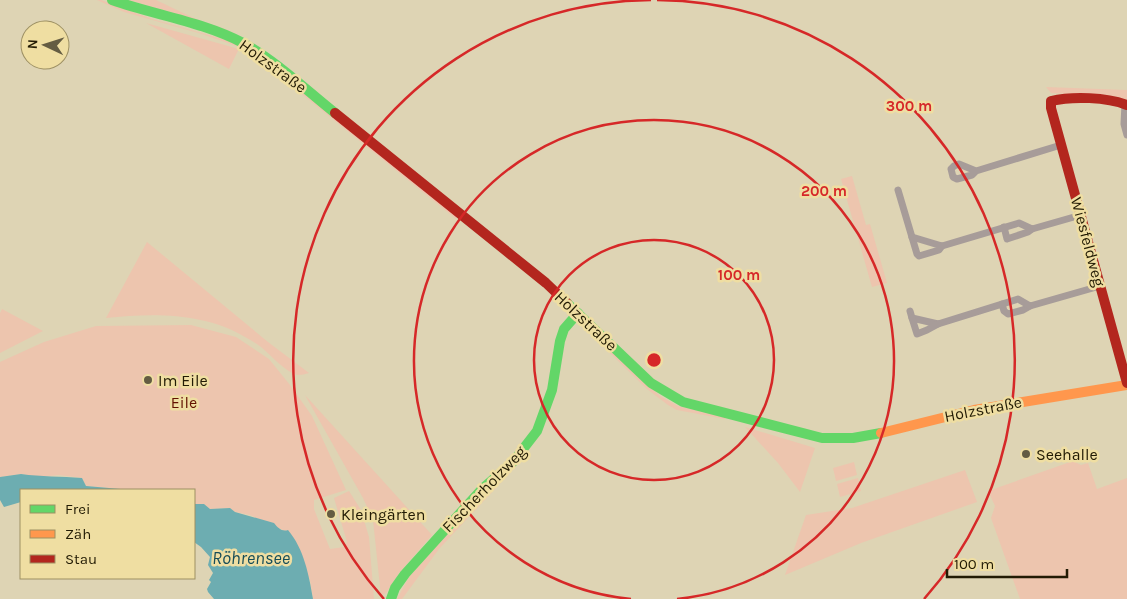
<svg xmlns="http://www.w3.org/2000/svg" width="1127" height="599" viewBox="0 0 1127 599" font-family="Karla,sans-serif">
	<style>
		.green { fill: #edc5ae }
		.water { fill: #6dadb1 }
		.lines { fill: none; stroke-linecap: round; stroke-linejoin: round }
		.street { stroke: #a79c99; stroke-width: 7 }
		.fast { stroke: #63d668; stroke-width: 10 }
		.slow { stroke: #ff974d; stroke-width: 10 }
		.jam { stroke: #b3261e; stroke-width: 10 }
		.ring { fill: none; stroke: #d62828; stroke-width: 2.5 }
		.poi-dot { fill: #645c42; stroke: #efdea2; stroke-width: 2 }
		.labels { text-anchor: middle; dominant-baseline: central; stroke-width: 5; stroke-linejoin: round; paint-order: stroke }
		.street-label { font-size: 16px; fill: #221b04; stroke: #efdea2 }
		.poi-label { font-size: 16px; fill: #221b04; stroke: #efdea2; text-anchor: start }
		.park-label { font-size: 16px; fill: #621100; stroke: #efdea2 }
		.water-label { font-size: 18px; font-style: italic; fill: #154c57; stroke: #efdea2 }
		.centre { fill: #d62828; stroke: #efdea2; stroke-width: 2.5 }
		.ring-label { font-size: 15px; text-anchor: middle; font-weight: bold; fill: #d62828; stroke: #efdea2; stroke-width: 5; stroke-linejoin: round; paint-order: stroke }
	</style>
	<rect width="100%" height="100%" fill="#ded4b4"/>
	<g class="green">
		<polygon points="97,0 101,0 152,19 230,41 238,45 239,47 202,34 124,12"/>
		<polygon points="129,0 156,0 198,20 240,34"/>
		<polygon points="146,23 239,49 229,69"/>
		<polygon points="246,49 256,55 456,216 456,219 282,78 245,51"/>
		<polygon points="1046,87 1127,90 1127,103 1113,97 1051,93"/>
		<polygon points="852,176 866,225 870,224 887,283 872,287 841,179"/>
		<path d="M 147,242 L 268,342 L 309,373 C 305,374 302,375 298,375 C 286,373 270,354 261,347 C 256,343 250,340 245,337 C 204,312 151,313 106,318 Z"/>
		<polygon points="2,309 43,331 0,353 0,313"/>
		<polygon points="578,322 583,323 660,396 678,406 726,417 725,419 677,410 668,405 647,389"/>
		<polygon points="191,325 236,337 269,359 290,385 312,416 346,490 314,500 314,509 330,549 344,547 347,542 334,498 349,491 361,510 369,537 374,599 313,599 310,580 285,531 250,515 235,512 230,508 210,509 204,504 194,504 194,490 132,490 86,486 82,478 59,475 39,477 21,474 0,477 0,362 44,342 96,326"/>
		<polygon points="305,395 432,535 399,573 386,593 381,596 373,520 363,498"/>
		<polygon points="745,427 815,448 800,492 778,463"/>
		<polygon points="523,459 439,549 402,599 397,599 409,577 455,525"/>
		<polygon points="1073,461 1081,465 1088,463 1097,489 1127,478 1127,599 1020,599 991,518 995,506 988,491"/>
		<polygon points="854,462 857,475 836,481 833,468"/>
		<polygon points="965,470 977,502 861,543 785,575 806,515 852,508"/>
		<polygon points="858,478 861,491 840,497 837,484"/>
	</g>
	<g class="water">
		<path d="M 21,474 C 41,477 61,476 82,478 L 86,486 L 132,490 L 21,490 L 21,502 L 4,507 L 0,500 L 0,477 Z"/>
		<path d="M 194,504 L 204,504 L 210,509 L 230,508 L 235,512 L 274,523 C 278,528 282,532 288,530 C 304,549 309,575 313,599 L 214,599 L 208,592 L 207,589 L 211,582 L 209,580 L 213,573 L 208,565 L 210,557 L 201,547 L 194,542 Z"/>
	</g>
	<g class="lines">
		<g class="street">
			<polyline points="1125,104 1124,124 1127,135"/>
			<polyline points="976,171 959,164 954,166 951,169 953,177 957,179 972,175 976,171 1061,145"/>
			<polyline points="898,190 917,254 919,256 939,250 942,246"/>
			<polyline points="1004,227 1007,239 1028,232 1032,229"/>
			<polyline points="912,237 942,246 1019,223 1032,229 1081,215"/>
			<polyline points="1002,304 1004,311 1008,314 1023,310 1030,306"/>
			<polyline points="910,311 912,318 938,324 1018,299 1030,306 1100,286"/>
			<polyline points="912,318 917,334 927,330 938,324"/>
		</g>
		<g class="fast">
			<path d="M 112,0 C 155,15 203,22 243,43 C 276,61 306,90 335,113"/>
			<polyline points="567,303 651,383 683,402 822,438 853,438 881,433"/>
			<polyline points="391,599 395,588 405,574 482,489 513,462 537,431 552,390 560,341 564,329 578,313"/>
		</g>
		<polyline class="slow" points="881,433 974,410 1127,385"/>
		<g class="jam">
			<path d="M 1127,105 C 1107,97 1072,96 1051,101 L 1051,108 L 1127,383"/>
			<polyline points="335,113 546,283 567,303"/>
		</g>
	</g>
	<g class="ring">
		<circle cx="654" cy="360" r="120"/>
		<path d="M631 599A240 240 0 1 1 677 599"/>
		<path d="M384 599A360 360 0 0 1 651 0M657 0A360 360 0 0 1 924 599"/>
	</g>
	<g class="poi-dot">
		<circle cx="148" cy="380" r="5"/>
		<circle cx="1026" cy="454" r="5"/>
		<circle cx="331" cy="514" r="5"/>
	</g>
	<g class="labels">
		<g class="street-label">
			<text transform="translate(273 66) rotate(36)">Holzstraße</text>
			<text transform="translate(1088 242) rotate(75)">Wiesfeldweg</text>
			<text transform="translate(586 321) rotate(43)">Holzstraße</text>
			<text transform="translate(983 409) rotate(-11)">Holzstraße</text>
			<text transform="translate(484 489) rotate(-46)">Fischerholzweg</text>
		</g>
		<g class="poi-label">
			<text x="158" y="380">Im Eile</text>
			<text x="1036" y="454">Seehalle</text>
			<text x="341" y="514">Kleingärten</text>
		</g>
		<g class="park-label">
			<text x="184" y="402">Eile</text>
		</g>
		<g class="water-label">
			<text x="251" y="558">Röhrensee</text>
		</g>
	</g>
	<circle cx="654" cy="360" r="8" class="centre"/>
	<g class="ring-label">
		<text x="909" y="111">300 m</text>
		<text x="824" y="196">200 m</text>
		<text x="739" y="280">100 m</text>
	</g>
	<rect x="20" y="489" width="175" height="90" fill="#efdea2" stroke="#9d9063"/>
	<rect x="30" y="505" width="25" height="8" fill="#63d668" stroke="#9d9063"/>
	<text x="65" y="514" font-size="15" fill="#221b04">Frei</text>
	<rect x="30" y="530" width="25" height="8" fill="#ff974d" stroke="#9d9063"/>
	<text x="65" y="539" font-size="15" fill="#221b04">Zäh</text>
	<rect x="30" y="555" width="25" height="8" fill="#b3261e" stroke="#9d9063"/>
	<text x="65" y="564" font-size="15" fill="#221b04">Stau</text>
	<g transform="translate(45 45) rotate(274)"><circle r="24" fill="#efdea2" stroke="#9d9063"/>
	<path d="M0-4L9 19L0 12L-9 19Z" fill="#645c42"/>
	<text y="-8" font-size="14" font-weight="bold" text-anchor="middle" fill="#221b04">N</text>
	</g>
	<path d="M947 569v8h120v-8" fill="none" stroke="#221b04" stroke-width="2.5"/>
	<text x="954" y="569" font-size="15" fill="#221b04" stroke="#efdea2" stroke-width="4" paint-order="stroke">100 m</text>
</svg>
